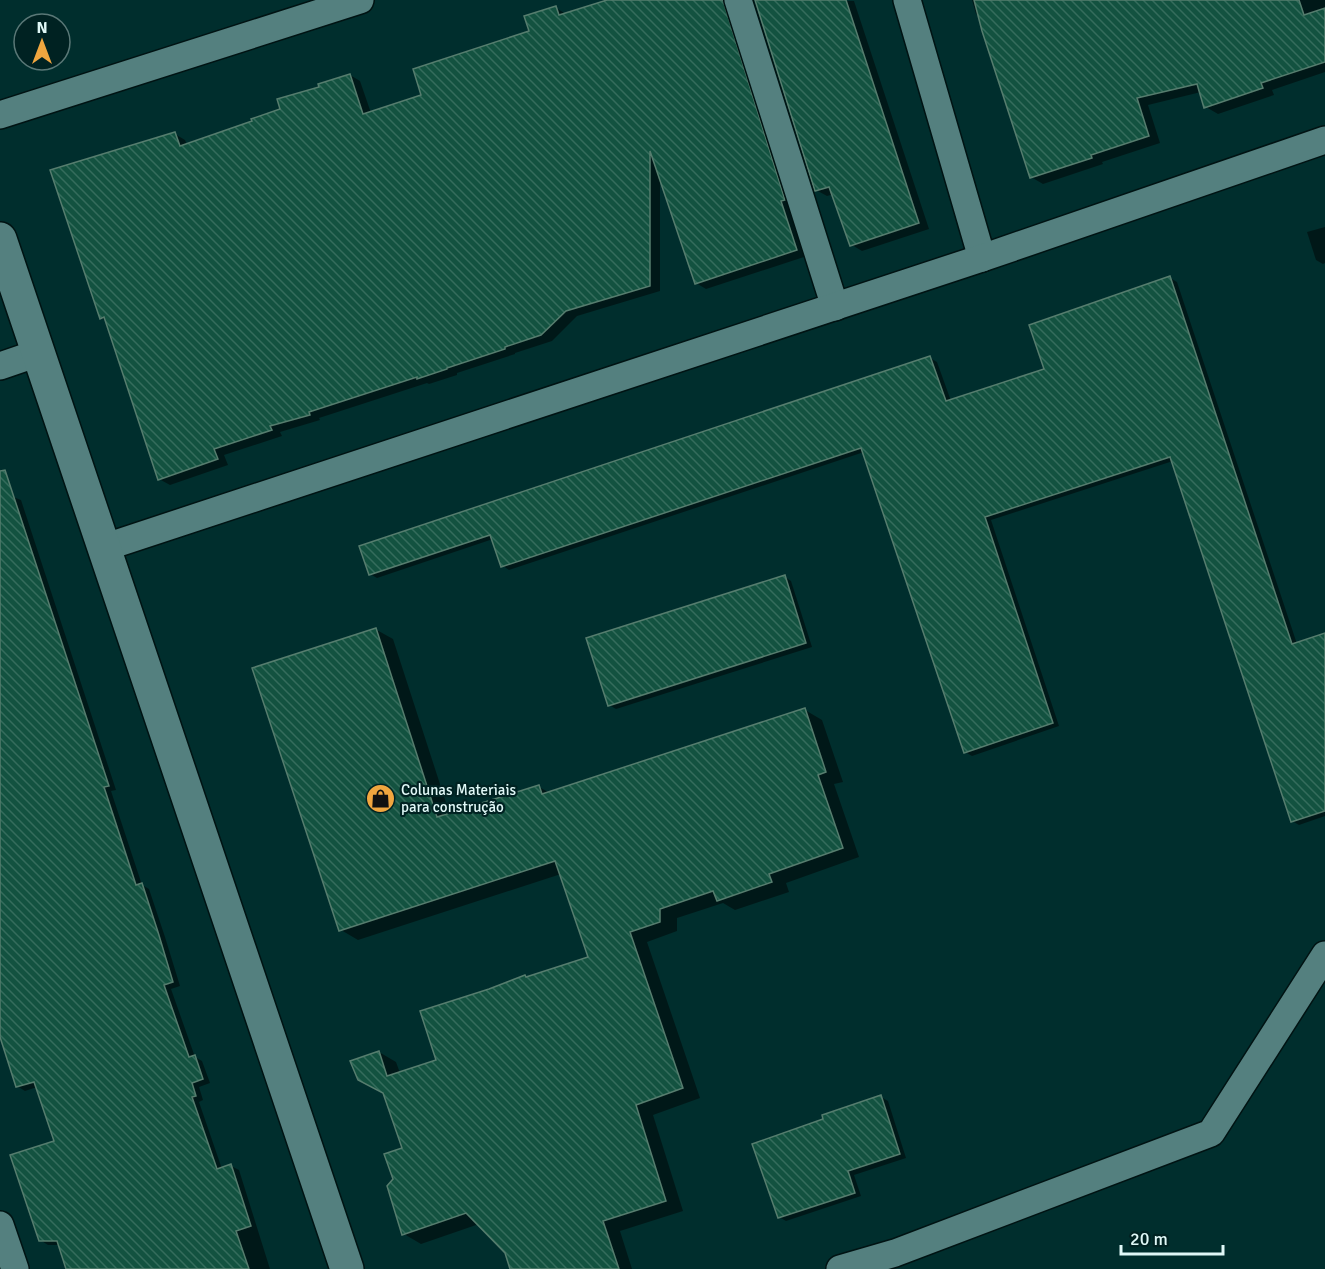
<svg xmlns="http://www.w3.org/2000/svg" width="1325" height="1269" viewBox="0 0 1325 1269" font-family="Signika,sans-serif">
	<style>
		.shadow { fill: #0007 }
		.building { fill: url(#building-back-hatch); stroke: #567d6e; stroke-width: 1.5 }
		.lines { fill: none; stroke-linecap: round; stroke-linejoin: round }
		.minor-casing { stroke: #001313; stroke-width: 30 }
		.tertiary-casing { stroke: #001313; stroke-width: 36 }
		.minor { stroke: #54807f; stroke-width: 27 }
		.tertiary { stroke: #54807f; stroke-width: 33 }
		.labels { text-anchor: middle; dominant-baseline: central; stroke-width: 4.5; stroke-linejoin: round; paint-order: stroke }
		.poi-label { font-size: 15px; fill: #e0f8f7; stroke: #022; text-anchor: start }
	</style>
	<defs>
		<pattern id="building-back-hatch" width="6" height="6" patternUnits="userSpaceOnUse" patternTransform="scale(1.5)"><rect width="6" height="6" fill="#135240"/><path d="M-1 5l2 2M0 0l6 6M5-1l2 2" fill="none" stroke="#356c5c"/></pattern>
	</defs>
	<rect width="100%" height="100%" fill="#002e2d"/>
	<g class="shadow">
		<polygon points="612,0 735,0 807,256 706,289 696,283 660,178 660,291 577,316 552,341 515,353 515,354 457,373 457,375 429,384 427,383 319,418 320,420 280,432 282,436 224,455 228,465 170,485 159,479 107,321 101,318 175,134 185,140 187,145 282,110 321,88 350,75 360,81 371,113 423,95 531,32 556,8 566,14"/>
		<polygon points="756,0 854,1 929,229 862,251 852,245 834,194 827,196 816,190"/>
		<polygon points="972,0 1325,0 1325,72 1272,90 1274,95 1218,114 1206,107 1201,92 1148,105 1160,143 1102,162 1103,164 1043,184 1031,177 979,15 976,14"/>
		<polygon points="1325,227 1325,263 1323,264 1316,260 1307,232"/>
		<polygon points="1170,278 1177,282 1297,644 1325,635 1325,816 1299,825 1292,821 1173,461 991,520 1059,726 972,756 965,752 864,452 509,570 503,566 493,539 377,578 370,574 930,358 937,362 951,401 1046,370"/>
		<polygon points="0,492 21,500 116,790 111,791 142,885 149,889 165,937 180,986 171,989 195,1057 202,1061 210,1083 199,1087 203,1100 199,1102 222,1169 231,1166 239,1170 270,1269 67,1269 59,1245 48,1245 40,1240 55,1142 37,1087 25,1091 17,1086 2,1038 0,1039"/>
		<polygon points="785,577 791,581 812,647 616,709 609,705"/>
		<polygon points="375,629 393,639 450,815 539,787 550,793 805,710 822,720 843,782 834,784 859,857 786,883 789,892 735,910 723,903 677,918 677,931 647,942 700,1098 653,1115 683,1211 620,1231 632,1269 512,1269 506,1252 479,1224 421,1244 404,1234 395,1179 404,1149 379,1052 396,1062 400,1073 438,1061 528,978 589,958 561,874 358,940 341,930"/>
		<polygon points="881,1097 888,1101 906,1158 854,1175 861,1196 786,1221 779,1217 825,1120"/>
	</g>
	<g class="building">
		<polygon points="607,0 723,0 785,200 781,201 797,250 695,284 650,151 650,286 566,311 541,335 505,347 505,349 447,368 447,369 417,379 417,377 309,412 310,415 270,426 272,430 214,449 218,459 158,480 104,317 100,319 50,170 175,132 180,146 252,121 251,119 280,109 277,99 319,87 318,84 350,74 363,114 421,95 413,69 529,31 524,16 556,6 559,15"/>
		<polygon points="755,0 846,0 919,223 850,246 829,187 815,191"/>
		<polygon points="974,0 1299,0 1304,15 1325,8 1325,62 1261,83 1263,88 1204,108 1197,84 1137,98 1149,136 1091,155 1092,158 1030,178 982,31"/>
		<polygon points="1170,276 1292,644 1325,633 1325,811 1291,822 1170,457 985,517 1053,723 964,753 861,448 501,567 490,535 369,575 359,546 930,356 946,401 1044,369 1029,325"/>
		<polygon points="5,470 109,786 104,787 136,885 142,883 158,932 173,982 164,985 189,1057 195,1055 203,1079 192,1083 196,1096 192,1097 217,1169 231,1164 251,1226 236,1231 249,1269 66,1269 57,1241 39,1241 10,1155 54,1141 34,1082 16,1087 0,1037 0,471"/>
		<polygon points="785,575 806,643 608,706 586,638"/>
		<polygon points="376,628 437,817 539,785 542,794 805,708 826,772 818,775 843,848 769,874 772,882 717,901 713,891 660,909 660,922 630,932 683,1088 636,1105 666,1201 603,1221 619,1269 510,1269 505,1253 466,1213 402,1235 387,1186 393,1179 384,1154 402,1148 383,1093 358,1080 350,1061 379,1051 387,1076 436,1060 420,1011 489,989 525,975 526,977 588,957 555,861 339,931 252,668"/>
		<polygon points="881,1095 900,1154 848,1171 855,1193 778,1218 752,1144 823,1119 822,1115"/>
	</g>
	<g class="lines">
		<defs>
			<g id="minor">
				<polyline points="738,0 835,307"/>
				<polyline points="907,0 982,258"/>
				<polyline points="0,115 360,0"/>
				<polyline points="0,366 38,353"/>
				<polyline points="103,548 982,258 1325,140"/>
				<polyline points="0,1225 15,1269"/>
				<polyline points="840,1269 895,1253 1211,1133 1325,955"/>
			</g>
			<polyline id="tertiary" points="0,239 347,1269"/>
		</defs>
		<use href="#minor" class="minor-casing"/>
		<use href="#tertiary" class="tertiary-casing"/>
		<use href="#minor" class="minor"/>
		<use href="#tertiary" class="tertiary"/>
	</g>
	<defs>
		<symbol id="shop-disc" viewBox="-11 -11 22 22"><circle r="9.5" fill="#f0a63f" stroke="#022"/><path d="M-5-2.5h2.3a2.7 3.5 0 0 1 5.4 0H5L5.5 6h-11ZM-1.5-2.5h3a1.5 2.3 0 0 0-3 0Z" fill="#111"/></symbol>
	</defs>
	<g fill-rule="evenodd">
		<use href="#shop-disc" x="364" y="782" width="33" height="33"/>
	</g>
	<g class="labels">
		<g class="poi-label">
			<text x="401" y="790">Colunas Materiais<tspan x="401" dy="17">para construção</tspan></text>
		</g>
	</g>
	<g transform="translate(42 42)"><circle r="28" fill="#002222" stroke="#5a7877" stroke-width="1.5"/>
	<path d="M0-4.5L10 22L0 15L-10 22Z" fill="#f0a63f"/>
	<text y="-9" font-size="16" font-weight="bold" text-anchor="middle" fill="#e0f8f7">N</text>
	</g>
	<path d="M1121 1245v9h102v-9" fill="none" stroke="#e0f8f7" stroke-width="3"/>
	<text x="1130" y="1245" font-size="18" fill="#e0f8f7" stroke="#002222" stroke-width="4.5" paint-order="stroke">20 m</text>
</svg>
